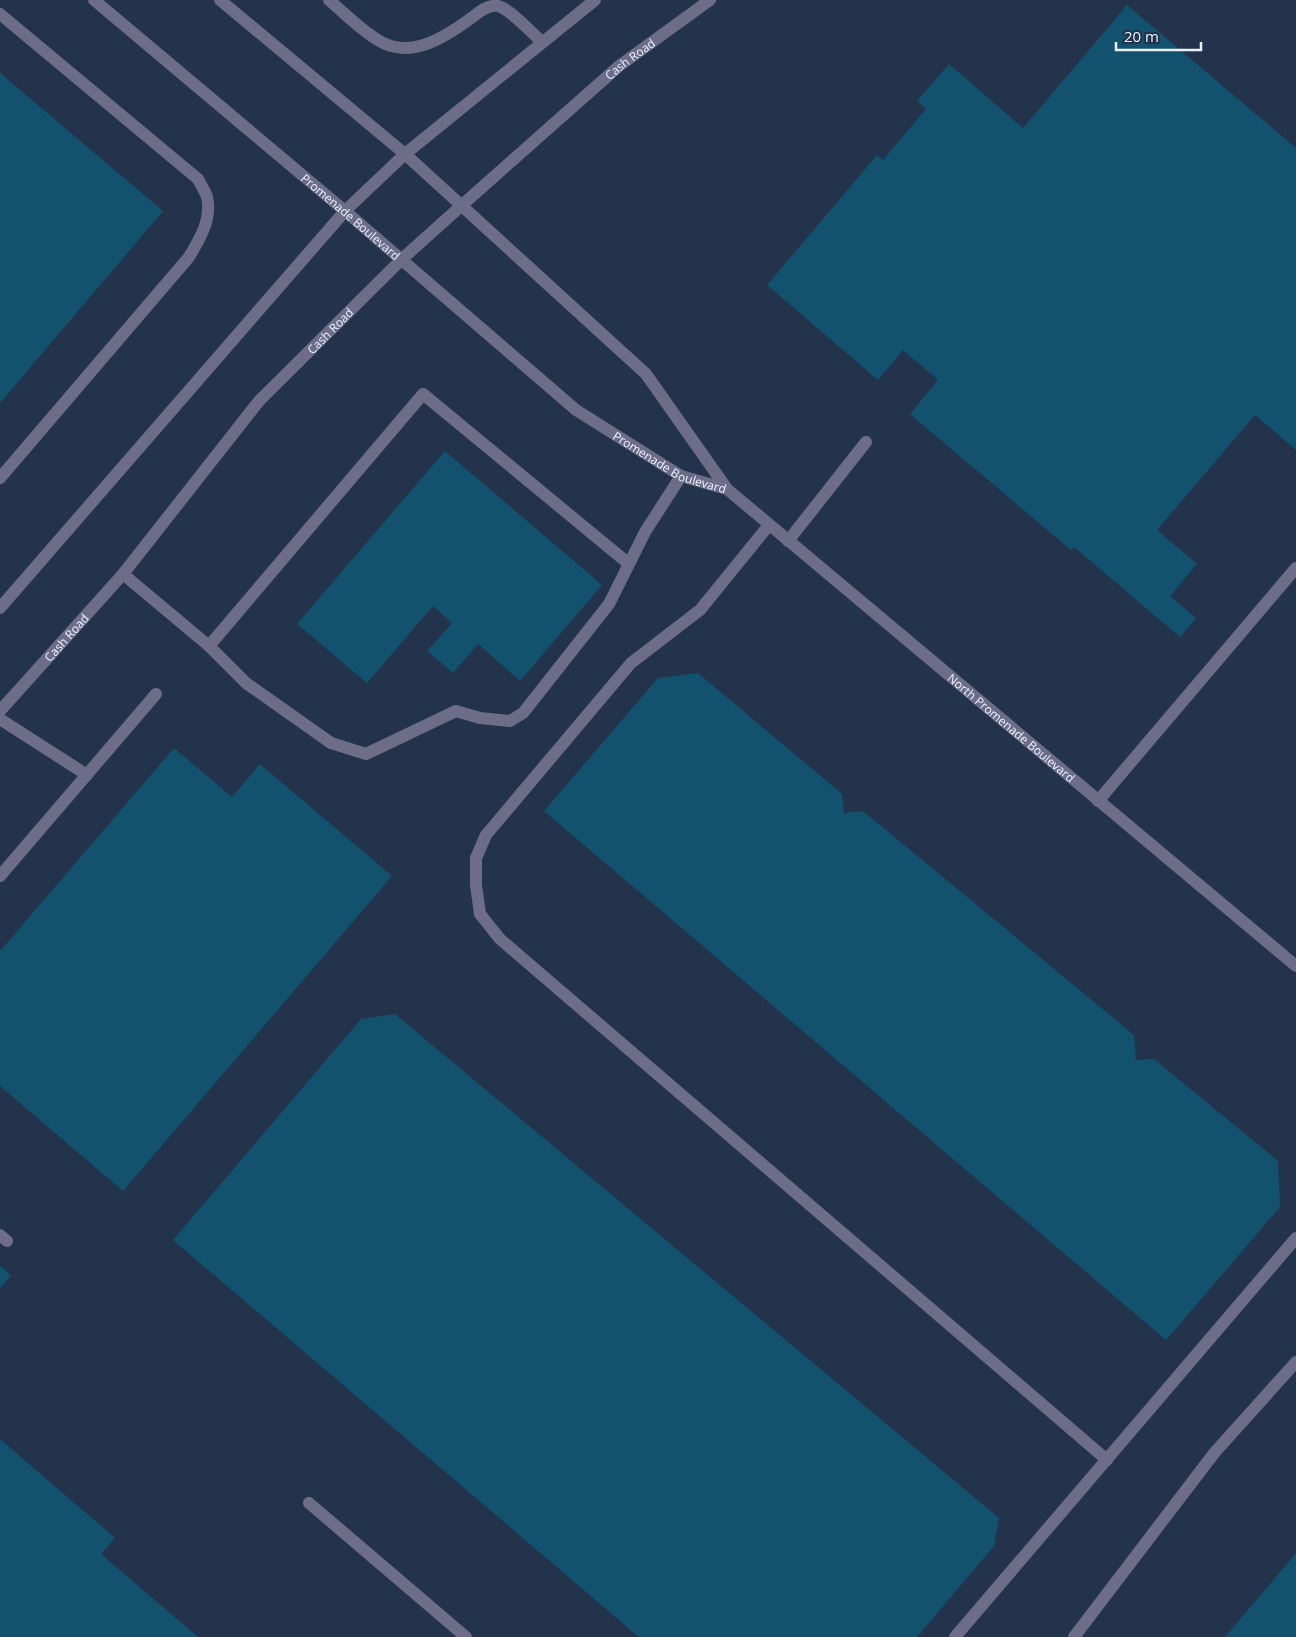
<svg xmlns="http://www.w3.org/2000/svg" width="1296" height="1637" viewBox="0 0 1296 1637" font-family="'Open Sans',sans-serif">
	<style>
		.building { fill: #13526e }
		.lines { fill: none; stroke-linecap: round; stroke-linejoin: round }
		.service { stroke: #6e6d89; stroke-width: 12 }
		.minor { stroke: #6e6d89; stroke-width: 12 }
		.labels { text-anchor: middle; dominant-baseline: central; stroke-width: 4; stroke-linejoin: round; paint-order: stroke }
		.street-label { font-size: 12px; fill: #eaf2ff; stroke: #23334b }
	</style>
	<rect width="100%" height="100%" fill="#23334b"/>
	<g class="building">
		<polygon points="1127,5 1296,148 1296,450 1255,415 1157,530 1197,564 1170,596 1196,618 1180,637 1074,547 1071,550 910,414 938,380 903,350 878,380 767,285 877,155 883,160 926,109 917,101 949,64 1023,128"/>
		<polygon points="0,73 163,211 0,403"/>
		<polygon points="445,451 602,585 520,681 478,644 453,673 427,651 452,623 433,606 367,683 297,624"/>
		<polygon points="698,673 842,794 844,813 863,811 1134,1035 1136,1060 1154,1059 1278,1161 1280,1207 1166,1340 544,811 658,678"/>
		<polygon points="174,748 232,797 260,764 392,876 123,1191 0,1086 0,949 1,950"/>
		<polygon points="395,1014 999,1518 994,1546 917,1637 639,1637 173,1240 361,1019"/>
		<polygon points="0,1266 11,1275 0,1288"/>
		<polygon points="0,1439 115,1538 101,1554 198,1637 0,1637"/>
		<polygon points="1296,1553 1296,1637 1225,1637"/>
	</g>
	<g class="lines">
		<g class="service">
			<path d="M 329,0 C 344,13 359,28 376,39 C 410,62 447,36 474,16 C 480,11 489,4 498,6 C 510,9 532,33 542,42"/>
			<path d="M 0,14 L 198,179 C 201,185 205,191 207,197 C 212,219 200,239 189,257 L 0,478"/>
			<polyline points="769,525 700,610 631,663 486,835 476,858 476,885 480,914 500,939 1107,1460"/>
			<polyline points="788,541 866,442"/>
			<polyline points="123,574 209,646 423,394 629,564"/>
			<polyline points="209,646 246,683 331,743 366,754 456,711 480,718 510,721 523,713 609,604 645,532 681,476"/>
			<polyline points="0,719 87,775"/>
			<polyline points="1098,801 1296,568"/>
			<polyline points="0,876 156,694"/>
			<polyline points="0,1235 7,1241"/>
			<polyline points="309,1503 466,1637"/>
			<polyline points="955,1637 1296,1238"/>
			<polyline points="1074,1637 1215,1452 1296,1362"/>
		</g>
		<g class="minor">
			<path id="s1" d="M 94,0 L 345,211 L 576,410 L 681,476 L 727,489"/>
			<path id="s2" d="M 220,0 L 405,154 L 646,374 L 727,489 L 1296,966"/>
			<polyline points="0,608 345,211 405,154 595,0"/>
			<path id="s3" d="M 0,711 L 123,574 L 259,401 L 402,259 L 461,206 L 619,66 L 710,0"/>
		</g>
	</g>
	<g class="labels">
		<g class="street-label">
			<text stroke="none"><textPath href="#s3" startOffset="909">Cash Road</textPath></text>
			<text stroke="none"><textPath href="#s1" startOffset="336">Promenade Boulevard</textPath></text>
			<text stroke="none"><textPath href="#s3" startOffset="504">Cash Road</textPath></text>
			<text stroke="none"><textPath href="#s1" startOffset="741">Promenade Boulevard</textPath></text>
			<text stroke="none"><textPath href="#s3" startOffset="99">Cash Road</textPath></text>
			<text stroke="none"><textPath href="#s2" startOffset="1079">North Promenade Boulevard</textPath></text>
		</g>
	</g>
	<path d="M1116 42v8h85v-8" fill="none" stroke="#eaf2ff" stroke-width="2.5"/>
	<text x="1124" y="42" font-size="15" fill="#eaf2ff" stroke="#23334b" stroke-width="4" paint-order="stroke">20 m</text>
</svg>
